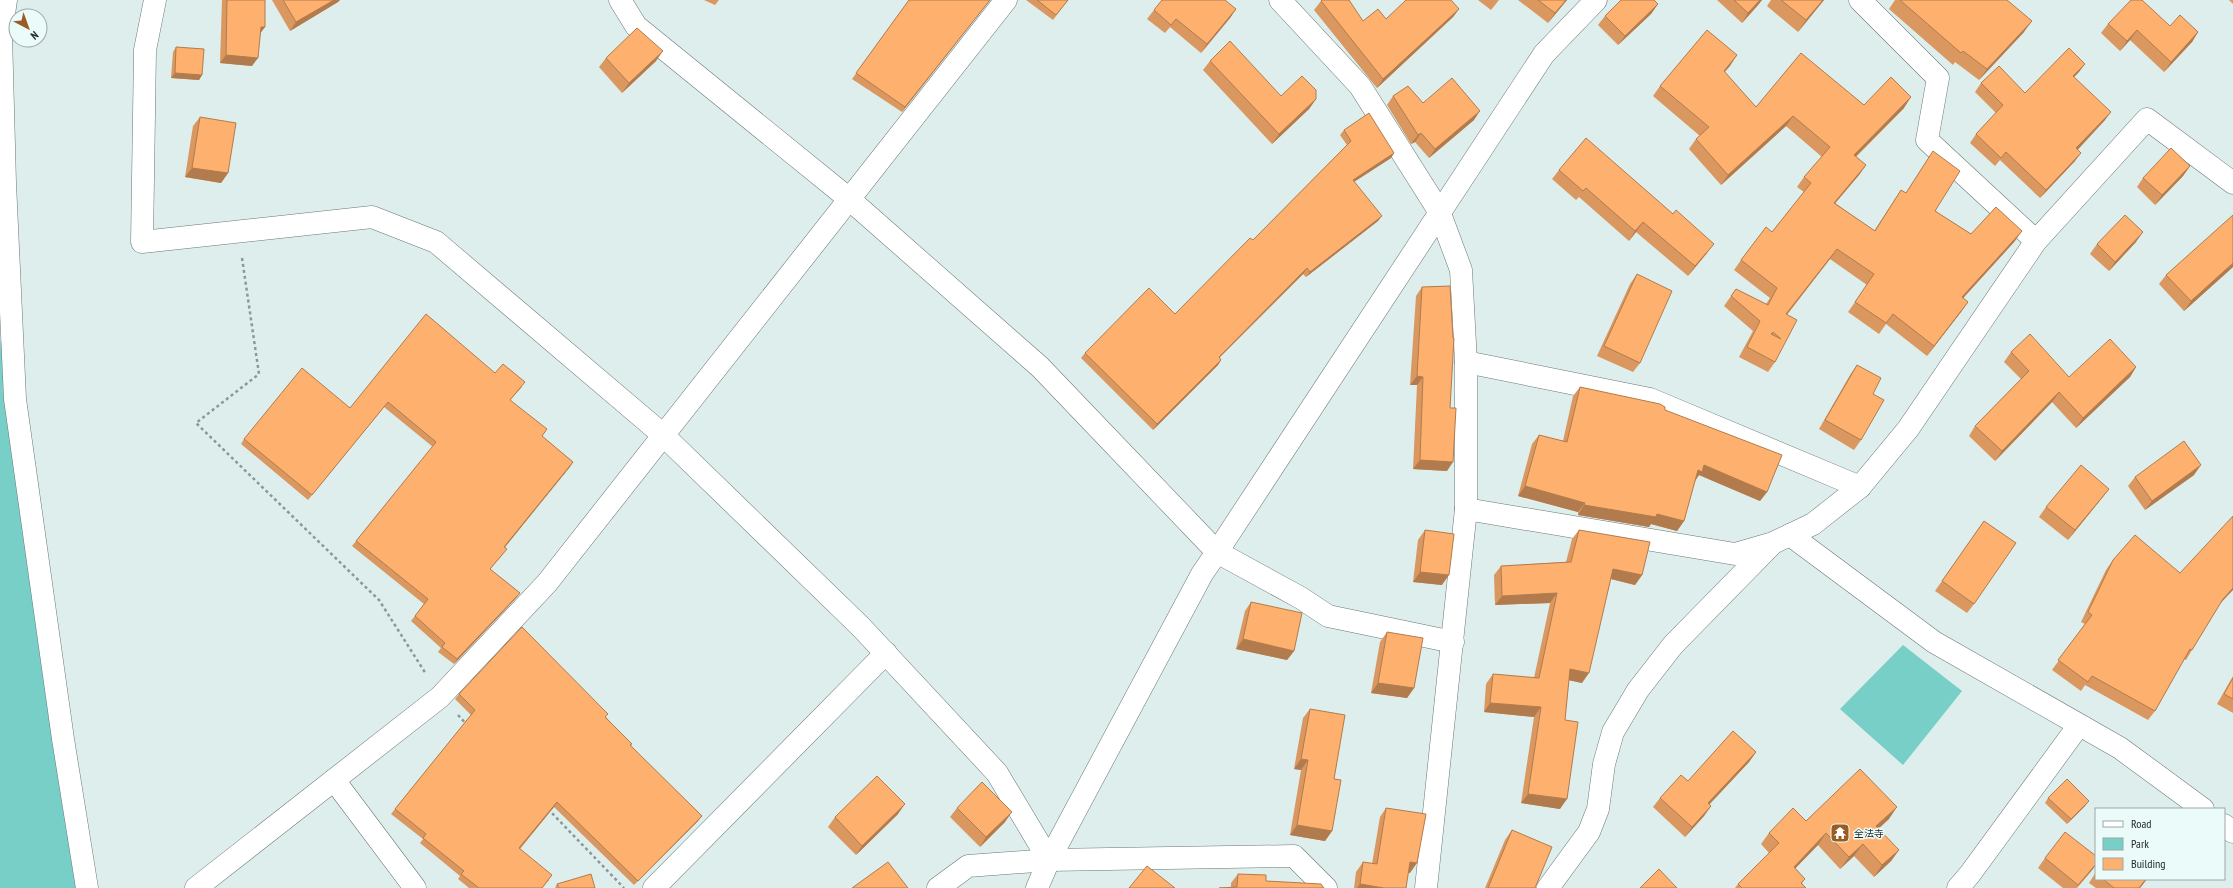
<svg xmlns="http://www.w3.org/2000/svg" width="2233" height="888" viewBox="0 0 2233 888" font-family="'PT Sans Narrow','Noto Sans JP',sans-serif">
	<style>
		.green { fill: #77cfc7 }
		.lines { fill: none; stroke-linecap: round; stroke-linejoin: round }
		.minor-casing { stroke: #697876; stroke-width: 23 }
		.path { stroke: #8c9897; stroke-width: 2.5; stroke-dasharray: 3 3; stroke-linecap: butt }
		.minor { stroke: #fff; stroke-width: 22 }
		.wall { fill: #da975f }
		.shaded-wall { fill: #b27b4d }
		.building { fill: #feb06e; stroke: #b27b4d; fill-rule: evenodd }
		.labels { text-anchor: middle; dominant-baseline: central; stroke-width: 3; stroke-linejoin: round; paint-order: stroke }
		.poi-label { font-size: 10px; fill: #232929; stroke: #ebfbf9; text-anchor: start }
	</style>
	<rect width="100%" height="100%" fill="#ddeeec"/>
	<g class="green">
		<polygon points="0,338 85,888 0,888"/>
		<polygon points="1903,645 1962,691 1903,765 1840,709"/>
	</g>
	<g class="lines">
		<defs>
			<g id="minor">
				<polyline points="6,0 1,35 5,183 15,399 63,739 87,888"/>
				<polyline points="155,0 145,50 142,242 372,217 436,242 662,434 861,627 997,773 1049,860"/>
				<polyline points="620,0 636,26 848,198 1040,367 1217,552 1301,598 1328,616 1453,642"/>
				<polyline points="1280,0 1360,86 1439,211 1461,270 1466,362 1466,509 1426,888"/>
				<polyline points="1860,0 1938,78 1927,140 2036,241"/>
				<polyline points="1466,362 1650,399 1860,487"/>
				<polyline points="1466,509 1735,554 1773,543 1813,524 1860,487 1908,429 2036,241 2147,119 2233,183"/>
				<polyline points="1790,535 1934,642 2120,748 2203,809"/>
				<polyline points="334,780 415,888"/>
				<polyline points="2224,825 2233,832"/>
				<polyline points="196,888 440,697 547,583 1006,0"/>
				<polyline points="654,888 886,653"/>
				<polyline points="938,888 968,866 1049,860 1294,856 1326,888"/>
				<polyline points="1037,888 1049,860 1202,574 1217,552 1544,54 1596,0"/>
				<polyline points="1548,888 1589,832 1598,809 1604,764 1613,732 1638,690 1673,645 1772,544"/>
				<polyline points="1958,888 1970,874 2079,725"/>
			</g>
		</defs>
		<use href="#minor" class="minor-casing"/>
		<g class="path">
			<polyline points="242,258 259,374 196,423 379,600 426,674"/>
			<polyline points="458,715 467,725"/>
			<polyline points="548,809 624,888"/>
		</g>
		<use href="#minor" class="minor"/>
	</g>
	<g class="wall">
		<polygon points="222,0 265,0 265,27 260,33 252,66 220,63"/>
		<polygon points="272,0 340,0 338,2 290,31"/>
		<polygon points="704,0 719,0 715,5"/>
		<polygon points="909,0 990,0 902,112 852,79"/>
		<polygon points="1026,0 1068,0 1053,20"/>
		<polygon points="1478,0 1499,0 1491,10"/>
		<polygon points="1518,0 1567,0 1548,23"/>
		<polygon points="1717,0 1762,0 1758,5 1742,23"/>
		<polygon points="1771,0 1824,0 1798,32 1767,6"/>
		<polygon points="1895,0 2007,0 2024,32 1979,80 1955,62 1953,65 1889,9"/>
		<polygon points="2229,0 2233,0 2233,4"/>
		<polygon points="1321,1 1363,21 1386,19 1459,9 1453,17 1377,88 1314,10"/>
		<polygon points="1658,4 1651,14 1618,45 1598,25 1605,16"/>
		<polygon points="1236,9 1230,18 1201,53 1170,27 1165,33 1147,19 1154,10"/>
		<polygon points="2108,24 2170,26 2198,32 2192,42 2164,72 2130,40 2120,51 2101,33"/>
		<polygon points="176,47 202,75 199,80 171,78 173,52"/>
		<polygon points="1737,55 1724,72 1756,107 1864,105 1904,108 1856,157 1866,165 1859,175 1835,203 1874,231 1901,190 1906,193 1933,151 1935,211 1971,234 2015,241 1963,298 1968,302 1961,312 1927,356 1886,324 1879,334 1848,312 1867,285 1830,259 1787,315 1775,362 1768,372 1739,357 1753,331 1724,306 1736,289 1766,304 1770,298 1734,270 1741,260 1772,232 1804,192 1797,187 1804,177 1822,157 1786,126 1721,185 1689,149 1696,139 1700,136 1653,96 1660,86"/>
		<polygon points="606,58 656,61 622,93 599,67"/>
		<polygon points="1210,61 1281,96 1316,99 1309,109 1272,144 1203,70"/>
		<polygon points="2079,72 2074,77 2105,120 2078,149 2075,161 2040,198 2000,160 1995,166 1970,143 1976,134 1996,113 1975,92 1981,83 2025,93"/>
		<polygon points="1393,96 1423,103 1474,120 1429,158 1415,142 1411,144 1387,105"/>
		<polygon points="200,117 228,173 221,183 185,177 193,126"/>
		<polygon points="1344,130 1394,153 1391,158 1354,182 1378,221 1306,277 1303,274 1219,358 1221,360 1218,365 1153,430 1081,358 1085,353 1175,314 1253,240 1347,145 1340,135"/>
		<polygon points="2190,166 2183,176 2155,205 2137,187 2143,178"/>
		<polygon points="1559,170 1707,253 1688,276 1636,232 1629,241 1579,197 1576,200 1552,179"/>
		<polygon points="2136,242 2109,271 2090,254 2097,244"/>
		<polygon points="2233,267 2184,311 2159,284 2166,275"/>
		<polygon points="1637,274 1640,363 1633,372 1597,356 1630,284"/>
		<polygon points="1422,287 1447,471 1413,469 1417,385 1410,385 1416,296"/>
		<polygon points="2011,352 2069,377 2136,367 2130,377 2076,428 2052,402 1995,461 1969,436 1975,426 2021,379 2004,362"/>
		<polygon points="1857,365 1873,394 1861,440 1854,450 1819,429 1850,375"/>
		<polygon points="495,373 522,387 510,400 542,436 573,462 504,548 503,554 490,569 520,593 516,598 454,664 438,652 441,648 411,621 424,604 352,546 433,447 384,407 308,500 241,444 244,439"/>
		<polygon points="1580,387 1665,410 1767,492 1760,501 1699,475 1695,481 1684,521 1677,531 1651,524 1649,527 1578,515 1578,512 1518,496 1532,444 1539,435 1563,441 1573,396"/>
		<polygon points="2194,475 2145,510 2128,486 2135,477"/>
		<polygon points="2109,489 2102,498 2068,540 2039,517 2046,507"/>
		<polygon points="1984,521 1974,604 1967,613 1935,591"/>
		<polygon points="1425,530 1442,585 1413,582 1418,540"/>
		<polygon points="1579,530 1642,575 1635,585 1611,579 1582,683 1569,680 1565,720 1560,809 1521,803 1534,717 1484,712 1486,684 1493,674 1534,678 1550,603 1495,605 1494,575 1501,566 1566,562 1572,539"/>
		<polygon points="2113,560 2180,573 2219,605 2186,660 2184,659 2155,711 2148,720 2085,685 2081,691 2052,670 2085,624 2081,622 2106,570"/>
		<polygon points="1251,602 1294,651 1287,660 1236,649 1245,611"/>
		<polygon points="1387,632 1414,688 1407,698 1371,693 1380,642"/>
		<polygon points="2233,676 2233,713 2217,704"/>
		<polygon points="459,694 606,717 698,821 634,885 554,807 520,849 549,880 542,888 469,888 458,879 460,876 420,843 423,839 391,814 471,715 455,699"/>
		<polygon points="1310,709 1334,779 1332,831 1325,841 1290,835 1301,770 1294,769 1303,718"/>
		<polygon points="1756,752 1749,762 1709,805 1711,806 1704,816 1685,837 1653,807 1660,798 1688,781"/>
		<polygon points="2048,798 2085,806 2067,824 2045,803"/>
		<polygon points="957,808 1005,822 980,847 950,817"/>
		<polygon points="1386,808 1410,873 1408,873 1406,888 1354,888 1356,872 1363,862 1372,864 1380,817"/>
		<polygon points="898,814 856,855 828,827 835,817"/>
		<polygon points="1889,819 1878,829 1899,850 1891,861 1874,877 1854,856 1840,869 1818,845 1795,868 1805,879 1802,883 1806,888 1735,888 1738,884 1769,853 1761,844 1769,833"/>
		<polygon points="1512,830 1535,888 1485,888 1505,840"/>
		<polygon points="2096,856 2096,865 2077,888 2063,888 2038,868 2045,858"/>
		<polygon points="2096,872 2096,879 2147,879 2140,888 2096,888 2089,883"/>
		<polygon points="1238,874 1266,881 1324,888 1231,887 1231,883"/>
		<polygon points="557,884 595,888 555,888"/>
	</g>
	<g class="shaded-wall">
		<polygon points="334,0 340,0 338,2 290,31 296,22"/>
		<polygon points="990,0 902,112 905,107"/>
		<polygon points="1566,0 1567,0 1548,23 1555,13"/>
		<polygon points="1760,0 1762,0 1758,5 1742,23 1748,13"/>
		<polygon points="1823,0 1824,0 1798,32 1806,20"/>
		<polygon points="1658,4 1651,14 1618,45 1625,36"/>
		<polygon points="1236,9 1230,18 1201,53 1207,44"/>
		<polygon points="1459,9 1453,17 1377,88 1383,79"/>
		<polygon points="2032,21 2024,32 1979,80 1987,69"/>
		<polygon points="261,27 265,27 259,35"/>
		<polygon points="2137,30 2130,40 2120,51 2127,41"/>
		<polygon points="2198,32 2192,42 2164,72 2171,62"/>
		<polygon points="663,51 656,61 622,93 629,83"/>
		<polygon points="226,55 258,58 252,66 220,63"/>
		<polygon points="1737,55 1730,66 1717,81 1724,71"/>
		<polygon points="2085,64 2079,72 2067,84 2073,76"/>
		<polygon points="175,73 202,75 199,80 171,78"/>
		<polygon points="1911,97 1904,108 1847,165 1854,155"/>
		<polygon points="1316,99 1309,109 1272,144 1279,134"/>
		<polygon points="1480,111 1474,120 1429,158 1435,149"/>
		<polygon points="2111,112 2105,120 2071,157 2076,148"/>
		<polygon points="1793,116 1786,126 1721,185 1728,175"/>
		<polygon points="1421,133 1415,142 1411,144 1418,135"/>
		<polygon points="1394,153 1391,158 1349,185 1353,180"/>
		<polygon points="2081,153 2075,161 2040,198 2046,190"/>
		<polygon points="1866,165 1859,175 1827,213 1834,203"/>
		<polygon points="2190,166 2183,176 2155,205 2162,195"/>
		<polygon points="192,168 228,173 221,183 185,177"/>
		<polygon points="1382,216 1378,221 1306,277 1310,272"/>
		<polygon points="1643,222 1636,232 1629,241 1635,231"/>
		<polygon points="2022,231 2015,241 1955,307 1962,297"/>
		<polygon points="2143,232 2136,242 2109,271 2115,262"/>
		<polygon points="1714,244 1707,253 1688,276 1695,266"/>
		<polygon points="1837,249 1830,259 1779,324 1786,314"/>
		<polygon points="2233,263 2233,267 2184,311 2191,301"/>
		<polygon points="1307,268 1303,274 1215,362 1219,357"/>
		<polygon points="1968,302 1961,312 1927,356 1934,346"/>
		<polygon points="1221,360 1218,365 1153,430 1157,424"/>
		<polygon points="2136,367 2130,377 2076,428 2083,418"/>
		<polygon points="1417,376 1423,377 1417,385 1410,385"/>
		<polygon points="2059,392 2052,402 1995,461 2002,451"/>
		<polygon points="1420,460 1453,462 1447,471 1413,469"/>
		<polygon points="573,462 570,467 501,552 504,547"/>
		<polygon points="1704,465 1767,492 1760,501 1699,475 1695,481 1698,470"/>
		<polygon points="2201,465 2194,475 2145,510 2152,501"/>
		<polygon points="1525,486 1585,503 1578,512 1518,496"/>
		<polygon points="2109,489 2102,498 2068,540 2075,530"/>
		<polygon points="1584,505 1657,514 1684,521 1677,531 1651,524 1649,527 1578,515"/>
		<polygon points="1613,569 1642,575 1635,585 1607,578"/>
		<polygon points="1420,572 1449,575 1442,585 1413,582"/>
		<polygon points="2233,588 2233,590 2216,608 2223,599"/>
		<polygon points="520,593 516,598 454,664 457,659"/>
		<polygon points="1557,593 1550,603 1495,605 1502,596"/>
		<polygon points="1243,639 1294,651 1287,660 1236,649"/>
		<polygon points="1570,669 1589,673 1582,683 1563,679"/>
		<polygon points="1378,683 1414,688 1407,698 1371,693"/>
		<polygon points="1490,703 1541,707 1534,717 1484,712"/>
		<polygon points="1756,752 1749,762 1701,813 1708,803"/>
		<polygon points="1301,759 1308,760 1301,770 1294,769"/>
		<polygon points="1528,794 1567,799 1560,809 1521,803"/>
		<polygon points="2089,801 2085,806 2067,824 2071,819"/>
		<polygon points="557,802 554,807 516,853 519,848"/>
		<polygon points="905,804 898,814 856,855 862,846"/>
		<polygon points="1711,806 1704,816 1685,837 1692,827"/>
		<polygon points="1897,807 1889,819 1868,838 1876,826"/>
		<polygon points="1012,812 1005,822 980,847 986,837"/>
		<polygon points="702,816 698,821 634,885 638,881"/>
		<polygon points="1297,825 1332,831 1325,841 1290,835"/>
		<polygon points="1826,833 1818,845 1786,878 1794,867"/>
		<polygon points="1863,844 1854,856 1840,869 1849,857"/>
		<polygon points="1899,850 1891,861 1874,877 1882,865"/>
		<polygon points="1410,862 1417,863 1410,873 1403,872"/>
		<polygon points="2096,864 2093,869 2077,888"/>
		<polygon points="2146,879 2147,879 2140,888 2139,888"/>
		<polygon points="1360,884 1384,888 1357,888"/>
	</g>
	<g class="building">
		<polygon points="227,0 265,0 265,27 261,27 258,58 226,55"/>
		<polygon points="283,0 334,0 296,22"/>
		<polygon points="909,0 990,0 905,107 856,73"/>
		<polygon points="1037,0 1068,0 1056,15"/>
		<polygon points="1162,0 1225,0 1236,9 1207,44 1176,19 1171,25 1154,10"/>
		<polygon points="1322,0 1349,0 1363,21 1378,9 1386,19 1406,0 1451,0 1459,9 1383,79 1321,1"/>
		<polygon points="1538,0 1566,0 1555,13"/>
		<polygon points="1621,0 1654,0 1658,4 1625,36 1605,16"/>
		<polygon points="1734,0 1760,0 1748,13"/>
		<polygon points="1781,0 1823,0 1806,20"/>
		<polygon points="1900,0 2007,0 2032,21 1987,69 1963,51 1961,53"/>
		<polygon points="2131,0 2142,0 2170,26 2180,15 2198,32 2171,62 2137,30 2127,41 2108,24"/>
		<polygon points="637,28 663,51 629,83 606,58"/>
		<path d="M 1707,30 L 1737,55 L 1724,71 L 1756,107 L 1801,53 L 1864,105 L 1891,77 L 1911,97 L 1854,155 L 1866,165 L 1834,203 L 1875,231 L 1901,190 L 1906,193 L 1933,151 L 1960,171 L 1935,211 L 1971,234 L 1996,207 L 2022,231 L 1962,297 L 1968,302 L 1934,346 L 1893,314 L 1886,323 L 1855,302 L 1874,274 L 1837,249 L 1786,314 L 1797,320 L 1775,362 L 1747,347 L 1760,321 L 1731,296 L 1736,289 L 1768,305 L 1777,288 L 1741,260 L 1766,227 L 1772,232 L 1811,183 L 1804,177 L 1830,147 L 1793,116 L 1728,175 L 1696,139 L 1709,127 L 1660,86 ZM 1773,332 L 1781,339 L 1771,334 Z"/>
		<polygon points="1230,41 1281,96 1302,76 1316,90 1316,99 1279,134 1210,61"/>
		<polygon points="176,47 204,49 202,75 175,73"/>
		<polygon points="2069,48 2085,64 2073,76 2111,112 2076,148 2081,153 2046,190 2006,152 2001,158 1976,134 2003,105 1981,83 1999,66 2025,93"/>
		<polygon points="1452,78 1480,111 1435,149 1421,133 1418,135 1393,96 1408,86 1423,103"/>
		<polygon points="1369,113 1394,153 1353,180 1382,216 1310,272 1307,268 1219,357 1221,360 1157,424 1085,353 1149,288 1175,314 1250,238 1253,240 1351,141 1344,130"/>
		<polygon points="200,117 236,123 228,173 192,168"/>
		<polygon points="1586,138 1673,214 1676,210 1714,244 1695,266 1643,222 1635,231 1586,188 1583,191 1559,170"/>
		<polygon points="2171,148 2190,166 2162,195 2143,178"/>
		<polygon points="2125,215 2143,232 2115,262 2097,244"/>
		<polygon points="2233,215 2233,263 2191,301 2166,275"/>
		<polygon points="1637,274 1672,291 1640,363 1604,346"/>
		<polygon points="1450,286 1453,338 1454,338 1450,408 1456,408 1453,462 1420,460 1423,377 1417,376 1422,287"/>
		<polygon points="426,314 495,373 503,364 525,382 510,400 547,429 542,436 573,462 504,547 507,549 490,569 520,593 457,659 442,647 445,643 415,616 428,599 356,541 436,442 388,402 312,495 244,439 302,368 350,408"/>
		<polygon points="2030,334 2069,377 2110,339 2136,367 2083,418 2059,392 2002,451 1975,426 2029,371 2011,352"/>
		<polygon points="1857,365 1881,378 1873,394 1884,400 1861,440 1825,420"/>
		<polygon points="1580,387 1660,404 1665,407 1665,410 1782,455 1767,492 1704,465 1702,472 1698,470 1684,521 1657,514 1656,517 1584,505 1585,503 1525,486 1539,435 1567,442"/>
		<polygon points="2184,441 2201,465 2152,501 2135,477"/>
		<polygon points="2081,465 2109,489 2075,530 2046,507"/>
		<polygon points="2233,516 2233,588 2223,599 2192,650 2190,649 2155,711 2092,676 2088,682 2058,660 2092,615 2088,612 2113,560 2135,535 2180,573"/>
		<polygon points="1984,521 2016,543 1974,604 1942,581"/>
		<polygon points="1425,530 1454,534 1449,575 1420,572"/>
		<polygon points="1579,530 1650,542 1642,575 1613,569 1589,673 1570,669 1565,720 1578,722 1567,799 1528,794 1541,707 1490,703 1493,674 1539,678 1557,593 1502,596 1501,566 1571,562"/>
		<polygon points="1251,602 1302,613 1294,651 1243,639"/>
		<polygon points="522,627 608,714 605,717 632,744 630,745 702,816 638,881 557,802 519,848 552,875 542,888 479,888 461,874 464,871 423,838 426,834 395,809 475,710 459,694"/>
		<polygon points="1387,632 1423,638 1414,688 1378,683"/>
		<polygon points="2233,678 2233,699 2224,694"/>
		<polygon points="1310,709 1345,715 1334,779 1341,780 1332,831 1297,825 1308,760 1301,759"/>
		<polygon points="1733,731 1756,752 1708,803 1711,806 1692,827 1660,798 1681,775 1688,781"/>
		<polygon points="1860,769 1897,807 1876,826 1899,850 1882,865 1863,844 1849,857 1826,833 1794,867 1805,879 1801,883 1806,888 1742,888 1738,884 1779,843 1769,833 1793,808 1806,821"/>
		<polygon points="877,776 905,804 862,846 835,817"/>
		<polygon points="2067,779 2089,801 2071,819 2048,798"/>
		<polygon points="982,782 1012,812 986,837 957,808"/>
		<polygon points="1386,808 1426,814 1417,863 1410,862 1406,888 1384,888 1360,884 1363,862 1377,864"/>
		<polygon points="1512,830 1552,847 1535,888 1488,888"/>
		<polygon points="2065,832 2096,856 2096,864 2078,885 2045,858"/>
		<polygon points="888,862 908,888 852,888"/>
		<polygon points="1147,866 1175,888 1129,888"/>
		<polygon points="1659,869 1677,888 1640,888"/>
		<polygon points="591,874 595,888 559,888 557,884"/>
		<polygon points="1238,874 1266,875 1266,881 1321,884 1324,888 1219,888 1237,887"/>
		<polygon points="2103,879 2146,879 2139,888 2114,888"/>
	</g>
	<defs>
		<symbol id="temple-square" viewBox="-11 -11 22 22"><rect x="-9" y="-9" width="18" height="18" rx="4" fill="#9a5c22" stroke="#ebfbf9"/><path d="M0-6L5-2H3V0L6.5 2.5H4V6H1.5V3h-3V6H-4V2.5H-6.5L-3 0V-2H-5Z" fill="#fff"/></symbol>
	</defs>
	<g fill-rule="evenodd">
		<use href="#temple-square" x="1829" y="822" width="22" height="22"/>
	</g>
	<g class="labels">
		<g class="poi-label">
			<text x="1854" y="833">全法寺</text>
		</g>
	</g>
	<rect x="2095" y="808" width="130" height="72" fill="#ebfbf9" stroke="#9ba7a6"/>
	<rect x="2103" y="821" width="20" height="6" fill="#ffffff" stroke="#9ba7a6"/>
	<text x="2131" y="828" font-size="12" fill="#232929">Road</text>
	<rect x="2103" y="838" width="20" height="12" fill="#77cfc7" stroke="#9ba7a6"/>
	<text x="2131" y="848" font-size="12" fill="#232929">Park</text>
	<rect x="2103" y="858" width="20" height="12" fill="#feb06e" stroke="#9ba7a6"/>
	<text x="2131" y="868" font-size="12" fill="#232929">Building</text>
	<g transform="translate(28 28) rotate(139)"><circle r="19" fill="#ebfbf9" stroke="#9ba7a6"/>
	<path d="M0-3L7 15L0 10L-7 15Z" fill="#9a5c22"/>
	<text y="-6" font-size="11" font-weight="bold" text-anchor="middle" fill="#232929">N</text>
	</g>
</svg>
